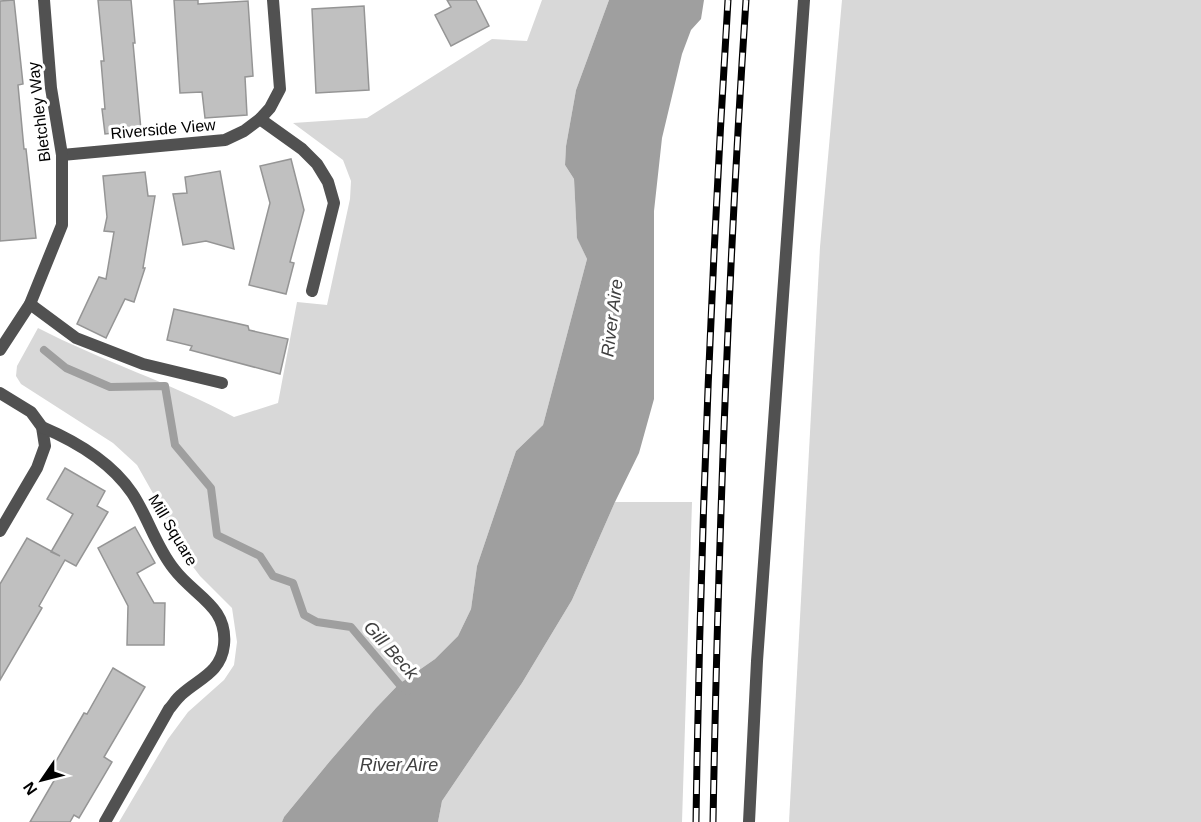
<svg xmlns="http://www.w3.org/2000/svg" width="1201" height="822" viewBox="0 0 1201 822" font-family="Helvetica,sans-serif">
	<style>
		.green { fill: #d8d8d8 }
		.water { fill: #9f9f9f }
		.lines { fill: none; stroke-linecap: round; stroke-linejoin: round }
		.stream { stroke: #9f9f9f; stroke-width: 8 }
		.building { fill: #c0c0c0; stroke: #959595; stroke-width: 1.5 }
		.service { stroke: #515151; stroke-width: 12 }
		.minor { stroke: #515151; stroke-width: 12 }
		.rail-casing { stroke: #000; stroke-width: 7 }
		.rail { stroke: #fff; stroke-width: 4.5; stroke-dasharray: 14; stroke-linecap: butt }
		.labels { text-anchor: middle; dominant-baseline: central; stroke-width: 6; stroke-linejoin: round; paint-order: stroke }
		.street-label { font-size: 16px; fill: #000; stroke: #fff }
		.water-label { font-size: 18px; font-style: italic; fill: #404040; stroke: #fff }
	</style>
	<rect width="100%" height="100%" fill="#fff"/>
	<g class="green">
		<path d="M 542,0 L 609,0 L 576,90 L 566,146 L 565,165 L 574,179 L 577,237 L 587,259 L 543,425 L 516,451 L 477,566 L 471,609 L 458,636 L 435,659 L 399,684 L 376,708 L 330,761 L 284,817 L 282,822 L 119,822 L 168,739 L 188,712 L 224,680 L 234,665 L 237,642 L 232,608 L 200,576 L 178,547 L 159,504 L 137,465 L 113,443 L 21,384 L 16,376 L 17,366 L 38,328 C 102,361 171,383 234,417 L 278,403 L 297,302 L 327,305 L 350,199 L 351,181 L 343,160 L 293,123 L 367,118 L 492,39 L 527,41 Z"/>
		<polygon points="842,0 1201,0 1201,822 789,822 820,247"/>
		<polygon points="615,502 692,502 682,822 438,822 442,801 522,683 572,600"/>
	</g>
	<polygon class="water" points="609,0 704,0 701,19 691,30 682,54 662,138 654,211 654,399 639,453 615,502 572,600 522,683 442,801 438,822 282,822 284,817 330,761 376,708 399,684 435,659 458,636 471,609 477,566 516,451 543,425 587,259 577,238 574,179 565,165 566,146 576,90"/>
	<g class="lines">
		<polyline class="stream" points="44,350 66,368 110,387 165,386 175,445 211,488 217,535 260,556 273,576 293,583 304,615 317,622 351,627 399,684 407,691"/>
	</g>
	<g class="building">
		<polygon points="14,0 23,84 18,85 24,149 26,149 36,238 0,241 0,1"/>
		<polygon points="98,0 131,0 135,43 133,43 141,130 105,134 102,109 105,109 101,61 104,61"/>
		<polygon points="174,0 198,0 198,4 248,1 253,76 245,77 247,115 205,118 202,92 180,93"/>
		<polygon points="447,0 476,0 489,26 451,46 435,15 451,7"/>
		<polygon points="364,6 369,90 316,93 312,9"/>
		<polygon points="291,159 304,210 290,262 294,263 286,294 249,285 270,203 260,166"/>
		<polygon points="220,171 234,249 206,241 183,245 173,194 187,193 185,177"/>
		<polygon points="145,172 148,196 155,196 143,268 145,268 134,302 125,299 106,338 77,324 99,277 106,279 114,232 104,231 107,217 103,176"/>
		<polygon points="174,309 248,326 249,330 288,339 280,374 190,350 192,346 167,340"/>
		<polygon points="65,468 105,491 97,506 108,512 76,566 65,560 39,606 42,608 0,680 0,584 27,538 60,556 51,552 73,514 47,499"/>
		<polygon points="135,527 155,563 137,573 154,603 165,603 164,645 127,645 128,606 98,548"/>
		<polygon points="113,668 145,687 104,757 112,762 79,818 74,815 70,822 30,822 55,779 48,775 84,713 87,714"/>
	</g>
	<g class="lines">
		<polyline class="service" points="749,822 757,661 804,0"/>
		<g class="minor">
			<polyline points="260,119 302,149 317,164 328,182 334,203 312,291"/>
			<polyline points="62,155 225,140 244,131 260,119 270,108 280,89 273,0"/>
			<polyline points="30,304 76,338 143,364 222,383"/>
			<polyline points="0,350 30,304 62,225 62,155 51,88 44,0"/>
			<polyline points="0,393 31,412 42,427 45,446 37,468 0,531"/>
			<path d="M 42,427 C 75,441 111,462 132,493 C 148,517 156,547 174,569 C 194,596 228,606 224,645 C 221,673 198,679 181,695 C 176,699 173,705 169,709 L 105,822"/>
		</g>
		<defs>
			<g id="rail">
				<path d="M 696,822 C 700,548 711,274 728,0"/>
				<path d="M 713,822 C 718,548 728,274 746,0"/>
			</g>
		</defs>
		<use href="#rail" class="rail-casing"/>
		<use href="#rail" class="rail"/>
	</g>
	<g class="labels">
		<g class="street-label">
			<text transform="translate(39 112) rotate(-97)">Bletchley Way</text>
			<text transform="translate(163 129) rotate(-5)">Riverside View</text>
			<text transform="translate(173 530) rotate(59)">Mill Square</text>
		</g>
		<g class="water-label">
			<text transform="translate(612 318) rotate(-83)">River Aire</text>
			<text transform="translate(391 650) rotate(48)">Gill Beck</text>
			<text x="399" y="765">River Aire</text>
		</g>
	</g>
	<g transform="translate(42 780) rotate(235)" stroke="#ffffff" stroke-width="4.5" paint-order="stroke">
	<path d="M0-4.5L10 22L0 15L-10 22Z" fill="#000000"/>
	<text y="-9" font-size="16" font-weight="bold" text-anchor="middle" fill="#000000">N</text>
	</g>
</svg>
